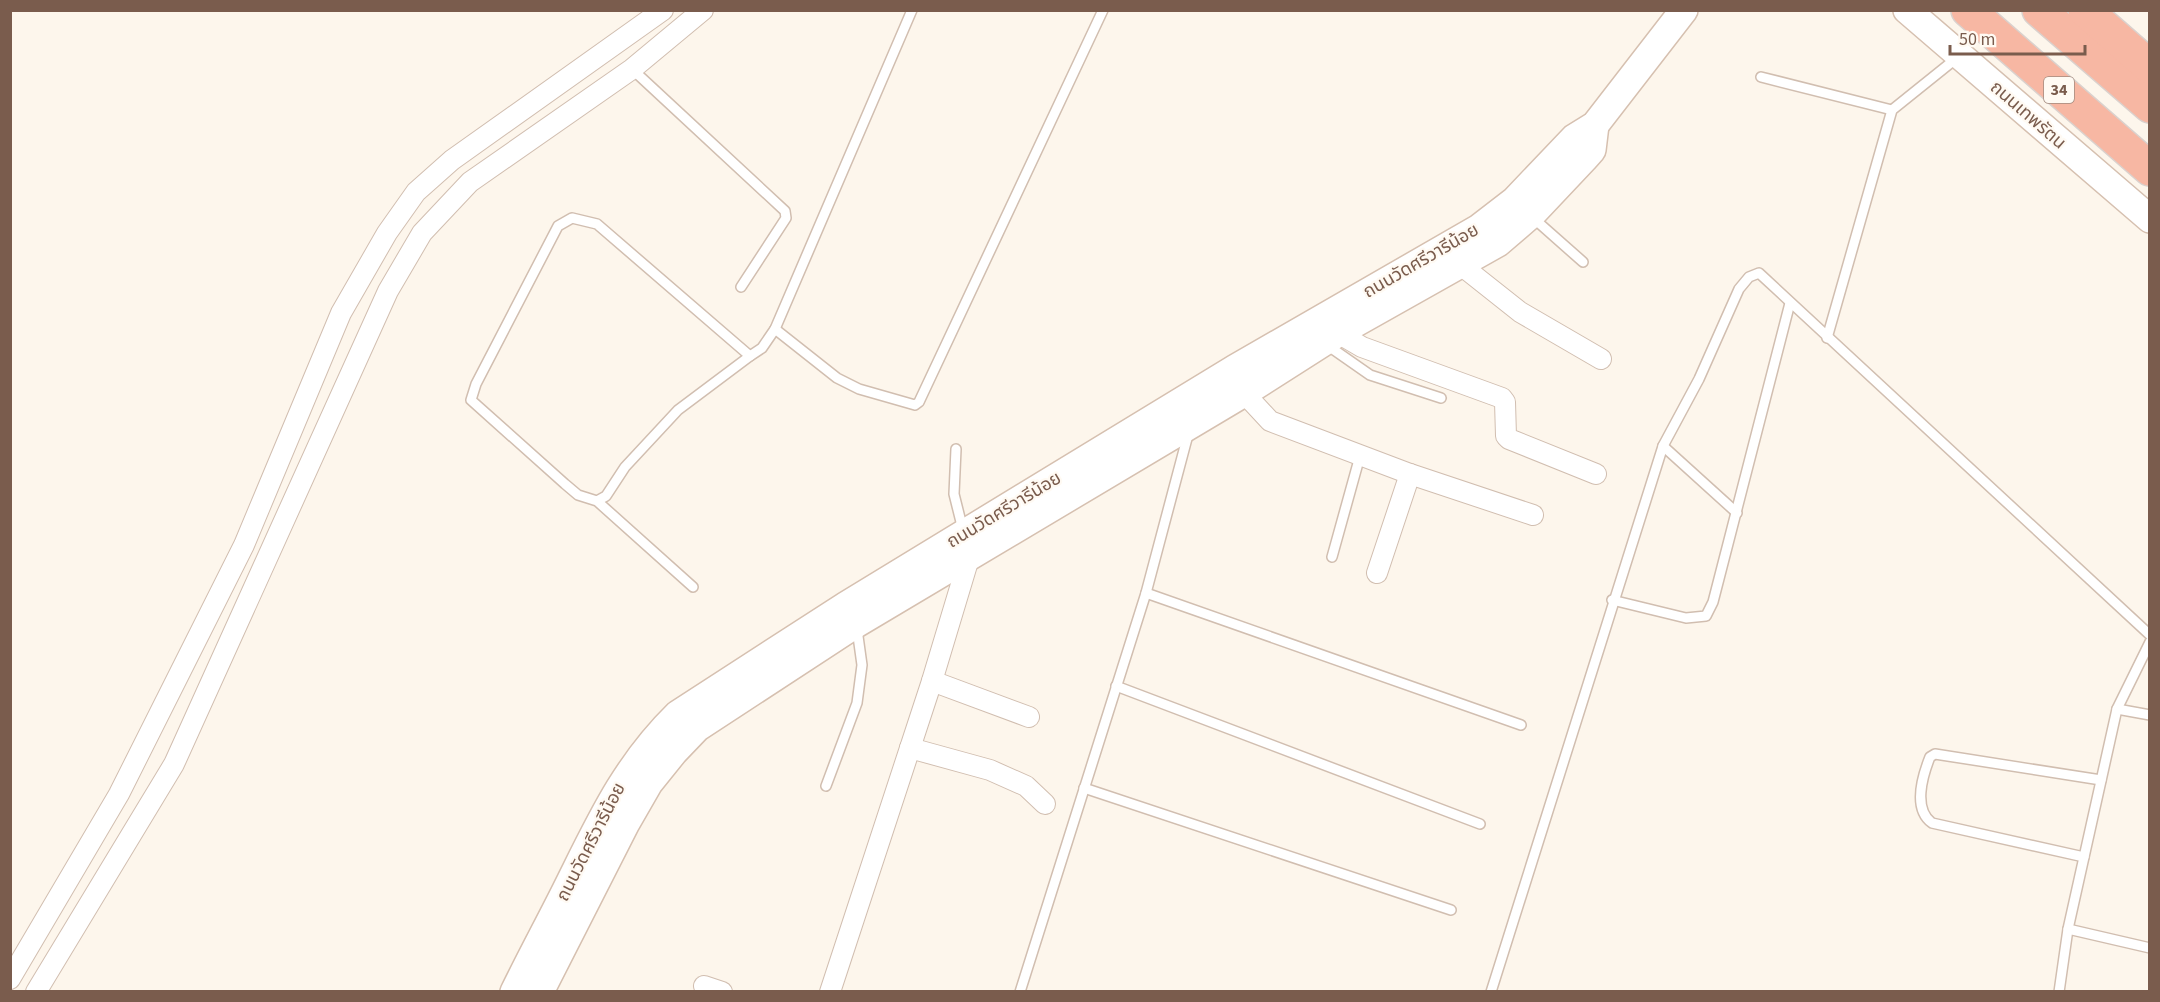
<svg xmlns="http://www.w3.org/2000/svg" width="2160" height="1002" viewBox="0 0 2160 1002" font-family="'Source Sans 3','Noto Sans Thai',sans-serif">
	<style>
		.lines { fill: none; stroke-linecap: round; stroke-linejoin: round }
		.lane-casing { stroke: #d1beb0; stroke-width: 12 }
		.street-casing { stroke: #d1beb0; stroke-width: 22 }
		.secondary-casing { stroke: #d6c0b0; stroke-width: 30 }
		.highway-casing { stroke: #dad1cd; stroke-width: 36 }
		.lane { stroke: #fff; stroke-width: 9 }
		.street { stroke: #fff; stroke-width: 20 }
		.secondary { stroke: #fff; stroke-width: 27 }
		.highway { stroke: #f7b7a3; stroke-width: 33 }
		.labels { text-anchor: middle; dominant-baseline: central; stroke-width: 4.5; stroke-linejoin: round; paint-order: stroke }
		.shield { fill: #fffaf3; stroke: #a28b7f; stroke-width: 1.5 }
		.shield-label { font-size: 16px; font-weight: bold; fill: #7a5c4d }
		.street-label { font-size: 18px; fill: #7a5c4d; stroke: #fffaf3 }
	</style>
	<rect width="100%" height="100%" fill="#fdf6ec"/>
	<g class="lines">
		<defs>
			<g id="lane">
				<polyline points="632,69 785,211 786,218 741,287"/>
				<polyline points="1761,77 1892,110"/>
				<polyline points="1531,216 1583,262"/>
				<polyline points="775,329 837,378 859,389 915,405 919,402 1103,10"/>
				<polyline points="1827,338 1892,110 1958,57"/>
				<polyline points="1327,345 1370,375 1441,398"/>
				<polyline points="750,356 762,348 775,329 912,10"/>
				<polyline points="1663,446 1737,513"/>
				<polyline points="956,449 954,494 963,530"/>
				<polyline points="597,501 606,496 625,467 678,410 750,356 597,224 572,218 558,226 476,384 471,400 565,484 578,495 597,501 693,587"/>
				<polyline points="1332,557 1360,456"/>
				<polyline points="1146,593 1521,725"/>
				<polyline points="1612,600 1686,618 1706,616 1713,602 1790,303"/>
				<polyline points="1116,686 1480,824"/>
				<polyline points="2117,709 2150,715"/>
				<polyline points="826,786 857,703 862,665 857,629"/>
				<polyline points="1084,788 1451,910"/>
				<path d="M 2084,857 L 1932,823 C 1913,809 1922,777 1930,757 L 1935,754 L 2101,780"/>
				<polyline points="2068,929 2150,948"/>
				<polyline points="1020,992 1146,593 1189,431"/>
				<polyline points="1491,992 1663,446 1699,379 1739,289 1749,277 1759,273 2150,635"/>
				<polyline points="2059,992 2068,929 2117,709 2150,642"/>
			</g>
			<g id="street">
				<polyline points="1462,266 1520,312 1601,359"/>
				<polyline points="1338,333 1362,347 1502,398 1505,402 1506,436 1509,439 1596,474"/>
				<polyline points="1244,393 1270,421 1410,474 1533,515"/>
				<polyline points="1377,573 1410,474"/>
				<polyline points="932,681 1029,717"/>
				<polyline points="910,748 990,770 1026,786 1045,804"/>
				<polyline points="10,979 119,794 244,545 341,313 387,233 416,192 452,160 663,10"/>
				<polyline points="704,986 722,992"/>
				<polyline points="36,992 174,764 388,291 422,233 470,182 632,69 703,10"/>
				<polyline points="830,992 932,681 969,558"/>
			</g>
			<g id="secondary">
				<polyline points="1907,10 2150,219"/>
				<path d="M 514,992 C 531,957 549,924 566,890 C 599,824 624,767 678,714 L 845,606 L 1234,369 L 1479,228 L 1514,201 L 1574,138 L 1595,125 L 1684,10"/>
				<polyline points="540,992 626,823 649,783 674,752 697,728 856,624 1244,393 1338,333 1498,243 1534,212 1584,159 1592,150 1595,125"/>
			</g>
			<g id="highway">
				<polyline points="1968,10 2150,169"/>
				<polyline points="2039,10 2150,106"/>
				<polyline points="2085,10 2150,67"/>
			</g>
		</defs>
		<use href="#lane" class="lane-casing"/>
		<use href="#street" class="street-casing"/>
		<use href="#secondary" class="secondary-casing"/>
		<use href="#highway" class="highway-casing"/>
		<use href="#lane" class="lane"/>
		<use href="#street" class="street"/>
		<use href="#secondary" class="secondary"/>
		<use href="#highway" class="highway"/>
	</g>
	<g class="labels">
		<rect class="shield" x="2044" y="77" width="30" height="26" rx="4.5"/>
		<g class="shield-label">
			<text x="2059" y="90">34</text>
		</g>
		<g class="street-label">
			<text transform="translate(2028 115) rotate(41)">ถนนเทพรัตน</text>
			<text transform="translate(1421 261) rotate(-30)">ถนนวัดศรีวารีน้อย</text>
			<text transform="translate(1004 510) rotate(-31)">ถนนวัดศรีวารีน้อย</text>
			<text transform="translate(591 842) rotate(-63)">ถนนวัดศรีวารีน้อย</text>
		</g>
	</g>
	<rect width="2160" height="1002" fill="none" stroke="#7a5c4d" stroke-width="24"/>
	<path d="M1950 45v9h135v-9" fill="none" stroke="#7a5c4d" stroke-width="3"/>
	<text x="1959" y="45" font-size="18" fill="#7a5c4d" stroke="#fffaf3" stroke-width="4.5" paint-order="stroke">50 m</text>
</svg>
